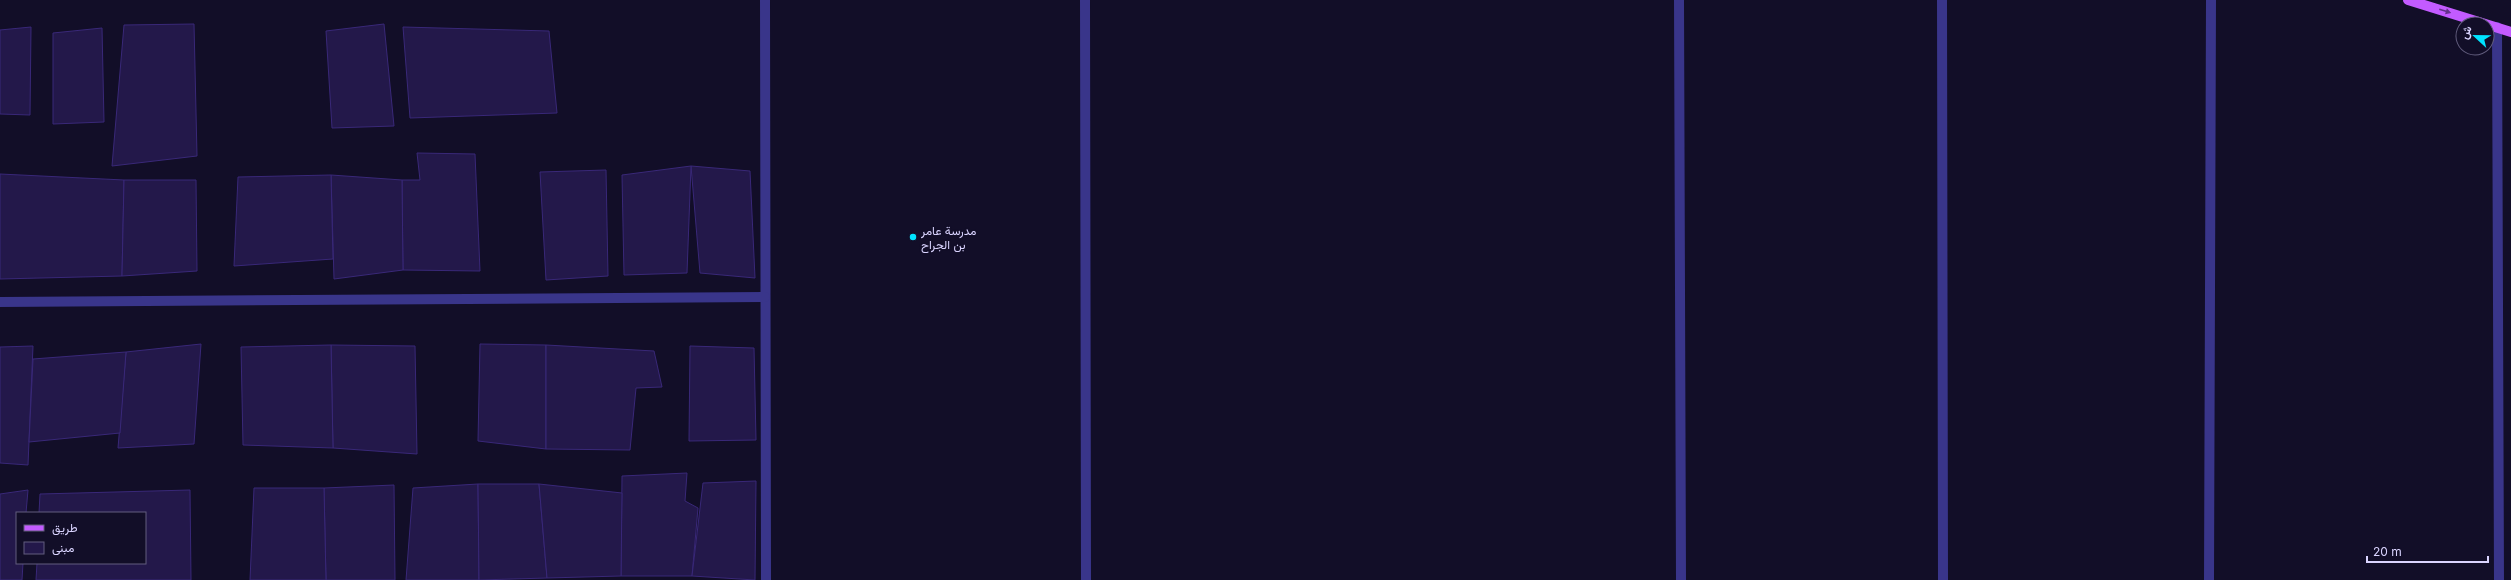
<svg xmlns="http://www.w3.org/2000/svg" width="2511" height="580" viewBox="0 0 2511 580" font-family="Inter,Vazirmatn,sans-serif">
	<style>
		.building { fill: #23184a; stroke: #392878 }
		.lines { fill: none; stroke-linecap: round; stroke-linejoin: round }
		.minor { stroke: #39358a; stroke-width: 10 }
		.primary { stroke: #c35bff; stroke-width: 10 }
		.oneway { fill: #623189 }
		.poi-dot { fill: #00e3ff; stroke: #120e28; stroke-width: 1.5 }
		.labels { text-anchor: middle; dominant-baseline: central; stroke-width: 3.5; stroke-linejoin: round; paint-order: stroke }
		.poi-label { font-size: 12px; fill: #dad4ff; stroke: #120e28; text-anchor: start }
	</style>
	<rect width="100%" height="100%" fill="#120e28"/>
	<g class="building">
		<polygon points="194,24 197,156 112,166 124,25"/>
		<polygon points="384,24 394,126 332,128 326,31"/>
		<polygon points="31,27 30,115 0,114 0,30"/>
		<polygon points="403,27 549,31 557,113 410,118"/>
		<polygon points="102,28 104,122 53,124 53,33"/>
		<polygon points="417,153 475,154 480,271 403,270 402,180 420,180"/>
		<polygon points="691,166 750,171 755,278 700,273"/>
		<polygon points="691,166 687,273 624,275 622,175"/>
		<polygon points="606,170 608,276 546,280 540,172"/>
		<polygon points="0,174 124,180 122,276 0,279"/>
		<polygon points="331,175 402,180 403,270 334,279"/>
		<polygon points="331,175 333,259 234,266 238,177"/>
		<polygon points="124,180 196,180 197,271 122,276"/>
		<polygon points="201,344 194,444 118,448 126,352"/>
		<polygon points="480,344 546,345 546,449 478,441"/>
		<polygon points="331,345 415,346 417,454 333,448"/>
		<polygon points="331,345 333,448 243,445 241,347"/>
		<polygon points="546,345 654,351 662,387 636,388 630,450 546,449"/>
		<polygon points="33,346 28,465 0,463 0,347"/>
		<polygon points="690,346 754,348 756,440 689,441"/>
		<polygon points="126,352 120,433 29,442 33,359"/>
		<polygon points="687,473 685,501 698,508 692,576 621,576 622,476"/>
		<polygon points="756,481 755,580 692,576 703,483"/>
		<polygon points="478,484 479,580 406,580 413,488"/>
		<polygon points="478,484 539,484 547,578 479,580"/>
		<polygon points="539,484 622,493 621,576 547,578"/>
		<polygon points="394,485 395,580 326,580 324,488"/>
		<polygon points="254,488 324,488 326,580 250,580"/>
		<polygon points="28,490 26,513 17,513 17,563 23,563 22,580 0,580 0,494"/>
		<polygon points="190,490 191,580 36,580 37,563 145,563 145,513 39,513 40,494"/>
	</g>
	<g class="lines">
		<g class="minor">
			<polyline points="765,0 766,580"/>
			<polyline points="1085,0 1086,580"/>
			<polyline points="1679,0 1681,580"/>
			<polyline points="1942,0 1943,580"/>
			<polyline points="2497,27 2499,580"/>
			<polyline points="0,302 765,297"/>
			<polyline points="2209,580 2211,0"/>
		</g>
		<polyline class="primary" points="2408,0 2511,32"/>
	</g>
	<defs><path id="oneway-solid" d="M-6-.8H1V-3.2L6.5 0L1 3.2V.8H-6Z"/></defs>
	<use class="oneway" href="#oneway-solid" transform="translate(2445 11) rotate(17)"/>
	<circle class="poi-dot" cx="913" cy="237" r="4"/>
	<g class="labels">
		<g class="poi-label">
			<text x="921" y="230">مدرسة عامر<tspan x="921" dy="14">بن الجراح</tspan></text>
		</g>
	</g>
	<rect x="16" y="512" width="130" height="52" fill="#120e28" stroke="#625d7e"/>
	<rect x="24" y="525" width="20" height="6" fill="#c35bff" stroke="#625d7e"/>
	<text x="52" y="532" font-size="12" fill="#dad4ff">طريق</text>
	<rect x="24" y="542" width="20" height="12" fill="#23184a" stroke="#625d7e"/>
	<text x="52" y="552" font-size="12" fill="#dad4ff">مبنى</text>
	<g transform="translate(2475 36) rotate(292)"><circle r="19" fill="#120e28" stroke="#625d7e"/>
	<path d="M0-3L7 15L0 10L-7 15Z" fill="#00e3ff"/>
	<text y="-6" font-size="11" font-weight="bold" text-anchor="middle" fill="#dad4ff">ش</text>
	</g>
	<path d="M2367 556v6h121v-6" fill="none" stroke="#dad4ff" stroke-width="2"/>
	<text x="2373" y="556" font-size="12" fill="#dad4ff" stroke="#120e28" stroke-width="3" paint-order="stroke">20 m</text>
</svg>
